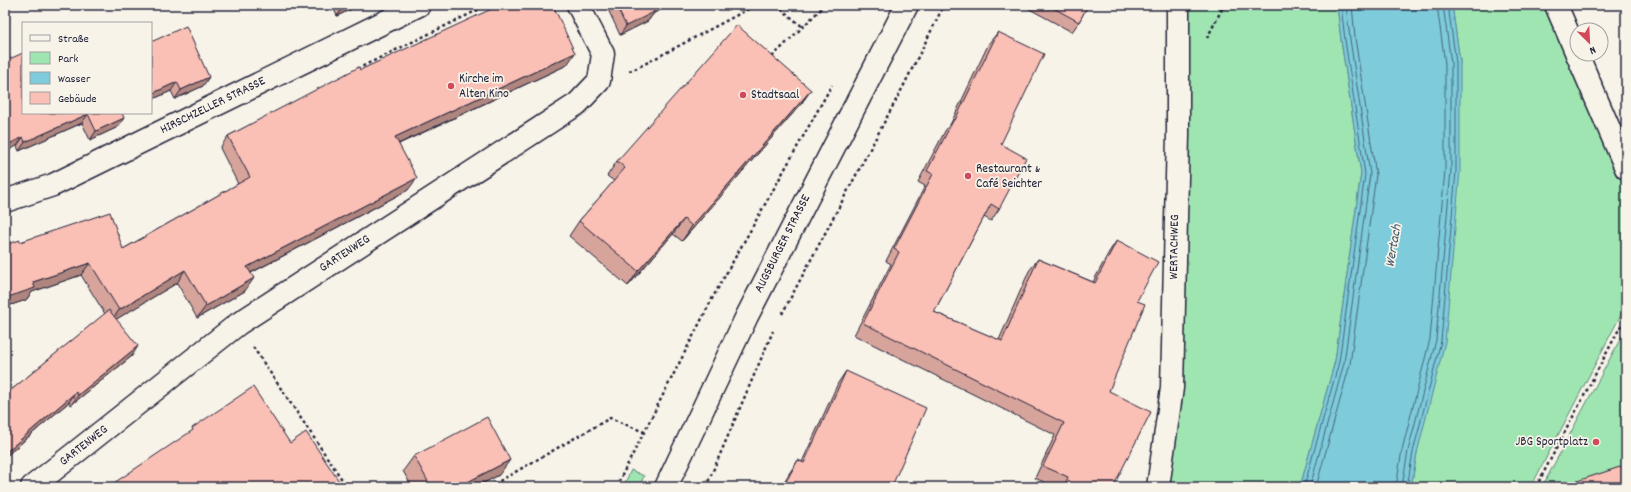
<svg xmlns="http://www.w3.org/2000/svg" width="1631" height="492" viewBox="0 0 1631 492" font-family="Dekko,sans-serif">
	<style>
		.green { fill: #9fe5b1; stroke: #608476 }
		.water { fill: #7dcbdb; stroke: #59879b }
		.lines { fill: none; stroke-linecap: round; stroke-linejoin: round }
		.shore { stroke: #46667b; stroke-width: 1 }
		.minor-casing { stroke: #22223b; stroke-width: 25 }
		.secondary-casing { stroke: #22223b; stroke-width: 25 }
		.path { stroke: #22223b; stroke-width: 2.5; stroke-dasharray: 3 3; stroke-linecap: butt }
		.minor { stroke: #f7f3e8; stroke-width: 22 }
		.secondary { stroke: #f7f3e8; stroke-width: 22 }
		.wall { fill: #d7a49c; stroke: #22223b }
		.shaded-wall { fill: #af867f; stroke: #22223b }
		.building { fill: #fabfb5; stroke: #22223b }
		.poi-dot { fill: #d1495b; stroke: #f7f3e8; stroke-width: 1.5 }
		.labels { text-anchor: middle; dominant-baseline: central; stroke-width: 3.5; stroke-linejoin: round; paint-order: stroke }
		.poi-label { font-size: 13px; fill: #22223b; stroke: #f7f3e8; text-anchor: start }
		.street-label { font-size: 13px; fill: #22223b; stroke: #f7f3e8 }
		.water-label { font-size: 14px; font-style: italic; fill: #3d556b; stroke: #f7f3e8 }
	</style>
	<rect width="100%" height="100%" fill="#f7f3e8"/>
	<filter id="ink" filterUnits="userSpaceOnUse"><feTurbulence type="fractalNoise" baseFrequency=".025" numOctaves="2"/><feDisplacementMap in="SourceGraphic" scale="8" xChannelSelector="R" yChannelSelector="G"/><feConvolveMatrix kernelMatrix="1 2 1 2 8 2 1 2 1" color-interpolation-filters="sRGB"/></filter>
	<g filter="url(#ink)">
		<g class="green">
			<polygon points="1187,5 1337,5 1341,40 1361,173 1335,361 1300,487 1167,487"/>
			<polygon points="1452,5 1551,5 1626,177 1626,305 1531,487 1411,487 1417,453 1460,62"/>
			<polygon points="1626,328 1626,487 1542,487"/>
			<polygon points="631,470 644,476 639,487 623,487"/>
		</g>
		<polygon class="water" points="1337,5 1452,5 1460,62 1460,171 1445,342 1417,453 1411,487 1300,487 1335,361 1361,173 1341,40"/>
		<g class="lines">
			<g class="shore">
				<polyline points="1304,487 1339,362 1365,174 1345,40 1341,5"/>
				<polyline points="1310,487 1344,363 1370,174 1350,39 1346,5"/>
				<polyline points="1316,487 1350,364 1376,175 1355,38 1352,5"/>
				<polyline points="1396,487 1402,450 1430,339 1445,170 1445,64 1437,5"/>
				<polyline points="1402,487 1408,451 1436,340 1451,170 1451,63 1443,5"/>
				<polyline points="1407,487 1413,452 1441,341 1456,171 1456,63 1448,5"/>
			</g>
			<defs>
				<g id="minor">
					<polyline points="1556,5 1577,54"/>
					<polyline points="1577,54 1626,168"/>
					<polyline points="5,201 53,185 419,5"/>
					<polyline points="32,487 238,324 577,104 599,81 603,54 578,5"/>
					<polyline points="1158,487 1172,388 1178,135 1178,5"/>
				</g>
				<polyline id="secondary" points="666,487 747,316 907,5"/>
			</defs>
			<use href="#minor" class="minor-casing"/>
			<use href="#secondary" class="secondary-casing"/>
			<g class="path">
				<polyline points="776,5 803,27"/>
				<polyline points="1207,38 1224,5"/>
				<polyline points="772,57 825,5"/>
				<polyline points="357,69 488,5"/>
				<polyline points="629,71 637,68 756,5"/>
				<polyline points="782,314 903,87 944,5"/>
				<polyline points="253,347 347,487"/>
				<polyline points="489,487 610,418 644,432"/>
				<polyline points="616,487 713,297 832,85"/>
				<polyline points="706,487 773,331"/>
				<polyline points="1536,487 1626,316"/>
			</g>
			<use href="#minor" class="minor"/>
			<use href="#secondary" class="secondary"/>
		</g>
		<g class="wall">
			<polygon points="332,5 360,5 337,16"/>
			<polygon points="606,5 671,5 654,13 648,21 620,35"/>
			<polygon points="1022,5 1088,5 1079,22 1072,32"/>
			<polygon points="998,32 1001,144 999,209 991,221 984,217 934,312 999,340 1029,271 1038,259 1093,282 1109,252 1117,240 1137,301 1109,391 1113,487 1055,487 1035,478 1055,435 854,335 891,264 886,261 925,186 918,182 945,131 951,123 989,43"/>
			<polygon points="151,42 203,86 175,99 171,91 151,100"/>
			<polygon points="567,65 399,144 408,190 251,273 245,291 197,318 177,283 116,319 132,356 71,405 69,402 5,457 5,395 105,314 81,275 32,292 26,300 5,307 5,245 20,242 123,249 238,184 220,148 228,136 360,70"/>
			<polygon points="811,90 801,104 682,241 673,234 628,286 569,236 579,221 614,181 607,176 617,161"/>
			<polygon points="23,113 123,113 122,114 118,127 90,140 82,123 19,151 17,146"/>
			<polygon points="846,371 892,486 894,487 781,487 790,472 798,460 802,462 838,383"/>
			<polygon points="414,456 499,475 476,487 412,487 403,471"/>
		</g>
		<g class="shaded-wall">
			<polygon points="346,5 360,5 337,16 344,6"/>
			<polygon points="659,5 671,5 654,13 648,21 620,35 626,26 652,8"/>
			<polygon points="575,53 567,65 387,149 395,137"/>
			<polygon points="209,77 203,86 175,99 181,90"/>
			<polygon points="177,82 171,91 151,100 151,94"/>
			<polygon points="811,90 801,104 682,241 692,226"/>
			<polygon points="88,114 82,123 19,151 25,142"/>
			<polygon points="124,118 118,127 90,140 96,131"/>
			<polygon points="23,137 17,146 5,152 5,146"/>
			<polygon points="417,178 408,190 239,279 247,267"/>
			<polygon points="684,219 673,234 628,286 638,271"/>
			<polygon points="90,263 81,275 32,292 26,300 5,307 5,298 33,282"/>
			<polygon points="185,270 177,283 110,323 119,310"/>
			<polygon points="254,278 245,291 197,318 206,306"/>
			<polygon points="138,346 132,356 71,405 78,395"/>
			<polygon points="76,392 69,402 5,457 5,453"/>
			<polygon points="510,460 499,475 476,487 458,487"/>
		</g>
		<g class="building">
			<polygon points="500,5 553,5 575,53 395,137 417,178 247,267 254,278 206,306 185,270 119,310 90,263 33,282 35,288 5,298 5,245 20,240 20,242 110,212 123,249 250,177 228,136 359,67 360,70"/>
			<polygon points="616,5 659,5 652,8 654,12 626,26"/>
			<polygon points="1048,5 1088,5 1079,22"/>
			<polygon points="737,25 811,90 692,226 684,219 638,271 579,221 625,168 617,161"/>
			<polygon points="186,26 209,77 181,90 177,82 151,94 151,42"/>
			<polygon points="998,32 1044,54 1001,144 1026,158 999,209 991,204 934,312 1002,341 1038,259 1095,283 1117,240 1158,262 1137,301 1145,304 1109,391 1151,412 1113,487 1064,487 1068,477 1043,466 1064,423 863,323 899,252 894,249 933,174 927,171 954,119 955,120"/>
			<polygon points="23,53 23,113 122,113 124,118 96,131 88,114 25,142 23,137 5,146 5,61"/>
			<polygon points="109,310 138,346 78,395 76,392 5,453 5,395"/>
			<polygon points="846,371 926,408 892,486 894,487 783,487 798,460 804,463"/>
			<polygon points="253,387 290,443 306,432 343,487 238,487 237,486 236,487 108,487 193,430 192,428"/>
			<polygon points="487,417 510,460 458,487 431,487 414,456"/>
			<polygon points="1626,465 1626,487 1559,487"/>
		</g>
	</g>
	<g class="poi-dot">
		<circle cx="451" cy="86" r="4"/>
		<circle cx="743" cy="95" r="4"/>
		<circle cx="968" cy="176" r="4"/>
		<circle cx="1596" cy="442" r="4"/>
	</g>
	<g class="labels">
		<g class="poi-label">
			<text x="459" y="79">Kirche im<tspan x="459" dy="15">Alten Kino</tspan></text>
			<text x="751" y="95">Stadtsaal</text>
			<text x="976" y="169">Restaurant &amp;<tspan x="976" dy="15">Café Seichter</tspan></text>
			<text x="1588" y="442" text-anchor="end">JBG Sportplatz</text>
		</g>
		<g class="street-label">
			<text transform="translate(213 106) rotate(-26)">HIRSCHZELLER STRASSE</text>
			<text transform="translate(783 244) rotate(-63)">AUGSBURGER STRASSE</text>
			<text transform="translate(1175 247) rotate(-89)">WERTACHWEG</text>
			<text transform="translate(345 254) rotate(-33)">GARTENWEG</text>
			<text transform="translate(84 446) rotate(-38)">GARTENWEG</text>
		</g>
		<g class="water-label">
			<text transform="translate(1394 246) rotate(-80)">Wertach</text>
		</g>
	</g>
	<rect width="1631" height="492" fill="none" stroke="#f7f3e8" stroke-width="20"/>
	<rect x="10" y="10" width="1611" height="472" fill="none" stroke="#22223b" stroke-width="1.5" filter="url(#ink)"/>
	<rect x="22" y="22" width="130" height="92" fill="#f7f3e8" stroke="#a29fa3"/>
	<rect x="30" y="35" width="20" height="6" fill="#f7f3e8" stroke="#a29fa3"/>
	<text x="58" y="42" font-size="12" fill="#22223b">Straße</text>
	<rect x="30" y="52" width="20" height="12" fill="#9fe5b1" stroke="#a29fa3"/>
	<text x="58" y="62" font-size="12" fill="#22223b">Park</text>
	<rect x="30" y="72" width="20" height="12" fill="#7dcbdb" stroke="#a29fa3"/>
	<text x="58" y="82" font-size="12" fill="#22223b">Wasser</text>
	<rect x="30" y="92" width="20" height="12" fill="#fabfb5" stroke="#a29fa3"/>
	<text x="58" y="102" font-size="12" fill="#22223b">Gebäude</text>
	<g transform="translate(1589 42) rotate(156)"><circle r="19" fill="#f7f3e8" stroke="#a29fa3"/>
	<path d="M0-3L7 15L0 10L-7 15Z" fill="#d1495b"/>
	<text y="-6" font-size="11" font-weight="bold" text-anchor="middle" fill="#22223b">N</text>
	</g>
</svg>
